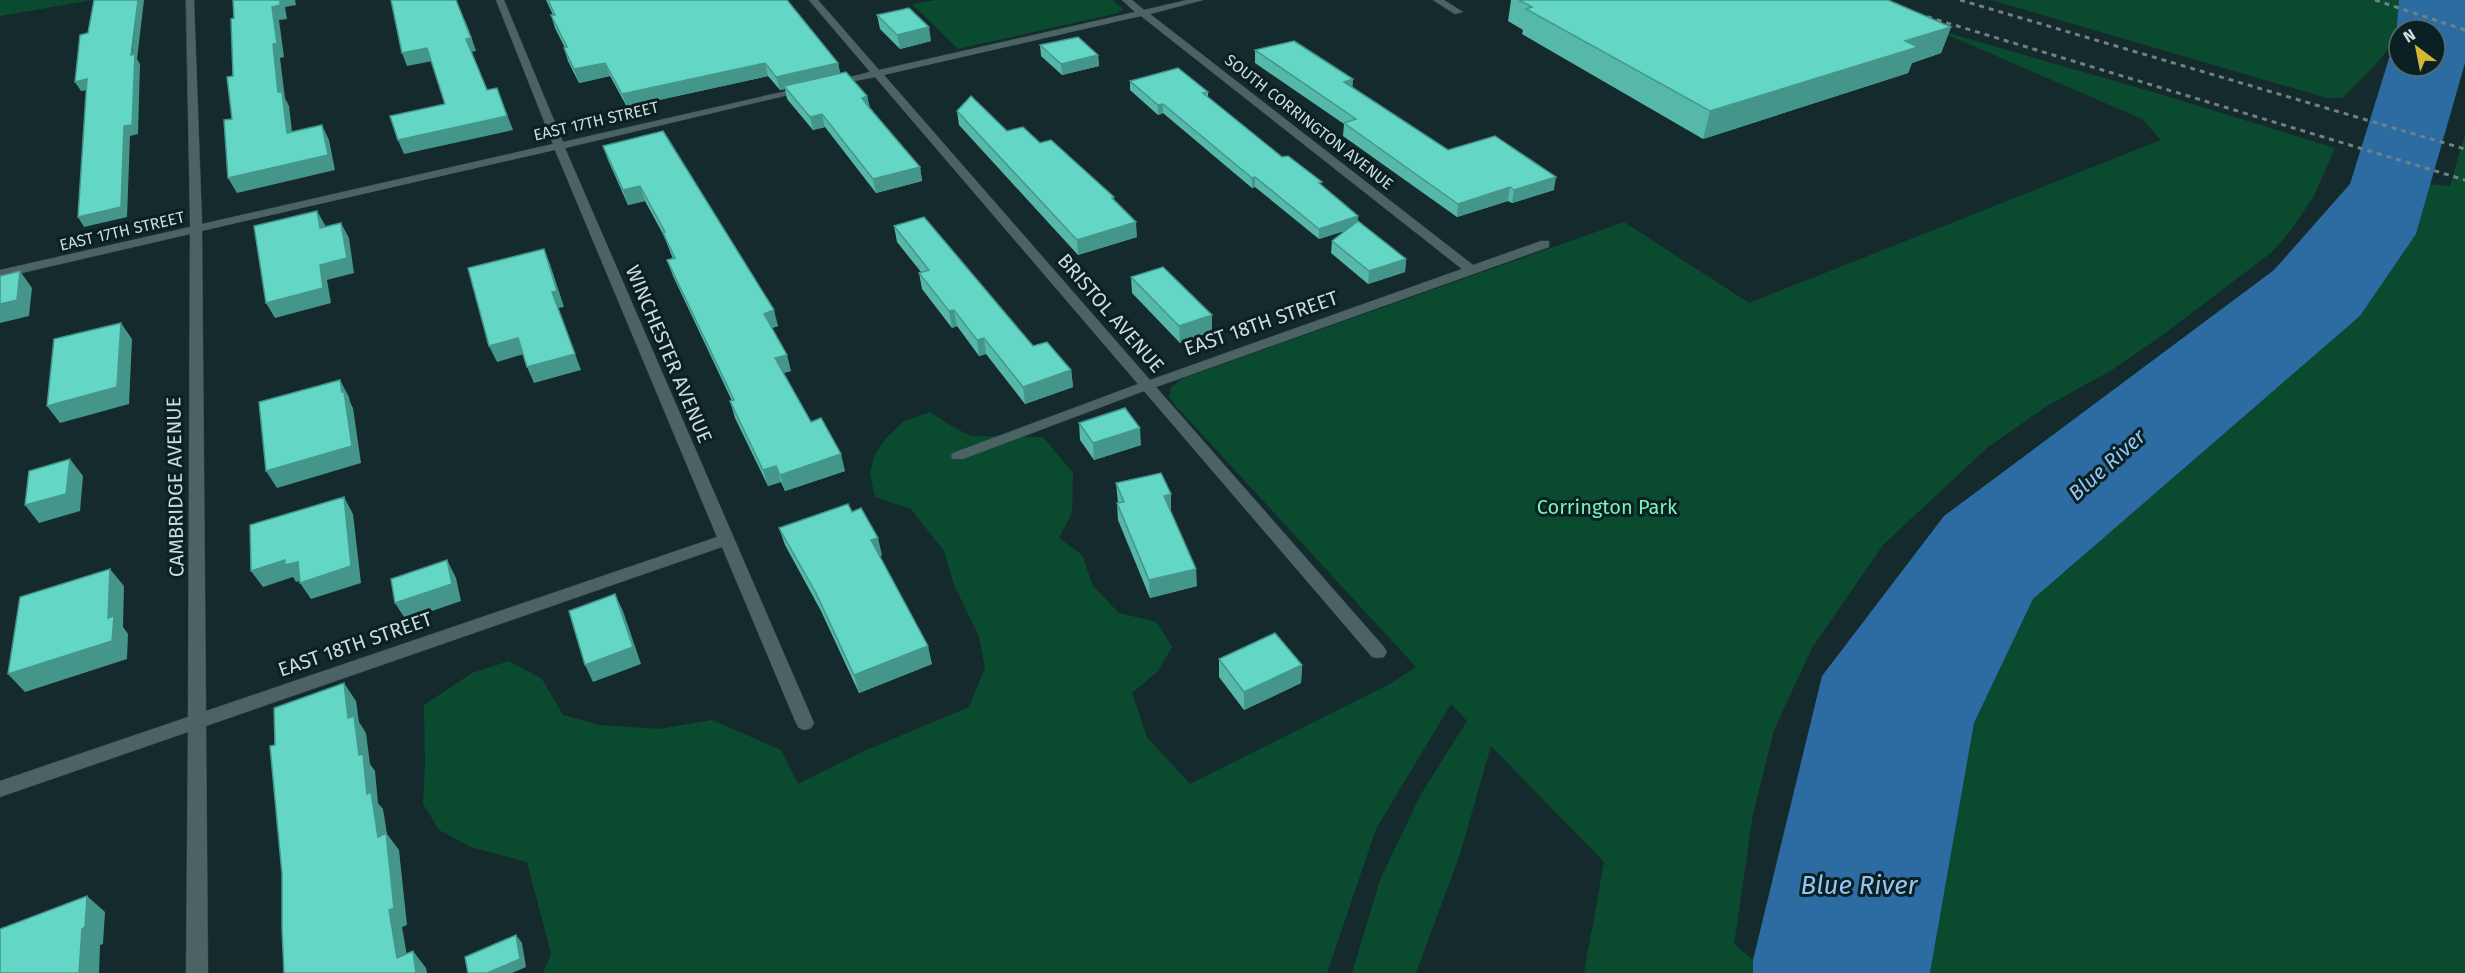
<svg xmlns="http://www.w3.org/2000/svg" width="2465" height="973" viewBox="0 0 2465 973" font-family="'Fira Sans',sans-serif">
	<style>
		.green { fill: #0a4b30 }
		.water { fill: #2c6ca2; fill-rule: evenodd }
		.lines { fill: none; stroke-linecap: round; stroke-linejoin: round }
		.minor-casing { stroke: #364648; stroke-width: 1 }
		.minor { fill: #4c6365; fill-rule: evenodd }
		.rail { stroke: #708183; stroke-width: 3; stroke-dasharray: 5 5; stroke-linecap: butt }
		.wall { fill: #55b8a9 }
		.shaded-wall { fill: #45968a }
		.building { fill: #63d6c5; stroke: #45968a; stroke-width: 1.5 }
		.labels { text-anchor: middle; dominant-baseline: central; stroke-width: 6; stroke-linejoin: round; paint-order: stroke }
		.far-street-label { font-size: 16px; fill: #cedbdc; stroke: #0a2022 }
		.street-label { font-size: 20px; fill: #cedbdc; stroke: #0a2022 }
		.park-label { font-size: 20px; fill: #7bf2b7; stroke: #0a2022 }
		.water-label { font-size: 21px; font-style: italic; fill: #95c5f3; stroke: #0a2022 }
		.near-water-label { font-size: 26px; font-style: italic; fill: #95c5f3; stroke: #0a2022 }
	</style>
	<rect width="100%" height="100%" fill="#142a2c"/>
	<g class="green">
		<polygon points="0,0 93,0 0,16"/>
		<polygon points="936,0 1112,0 1123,9 1118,13 958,49 912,4"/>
		<path d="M 1991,0 L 2399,0 C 2399,11 2400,27 2395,37 C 2384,60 2360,79 2343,98 L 2327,98 Z"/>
		<polygon points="1934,29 2153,92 2335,148 2314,196 2291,230 2272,252 2164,334 2112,370 2047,406 1987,448 1883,545 1812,648 1774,730 1753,814 1734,944 1753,960 1753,973 1584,973 1604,862 1491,746 1460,854 1416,973 1352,973 1380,880 1421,794 1467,721 1451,704 1376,829 1327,973 543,973 551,954 527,862 471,847 439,830 423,804 425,765 424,705 472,673 509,661 542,679 563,715 600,725 659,729 712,720 781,750 798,784 864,751 969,707 985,668 979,636 954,585 944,551 911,509 875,497 870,474 874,456 885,439 904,421 930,412 951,426 971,436 1043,437 1073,473 1072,513 1059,538 1082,555 1093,586 1119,613 1157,622 1172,647 1158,671 1132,693 1147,737 1190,784 1390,684 1416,667 1175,405 1169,397 1171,388 1181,379 1624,222 1749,303 2161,140 2142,119"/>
		<polygon points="2465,134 2465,973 1930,973 1974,723 2033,599 2360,316 2416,234 2430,184 2450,186"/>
	</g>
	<path class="water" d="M 2399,0 L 2465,0 L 2465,63 L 2416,234 L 2360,316 L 2033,599 L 1974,723 L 1930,973 L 1753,973 L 1753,960 L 1822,676 L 1944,516 L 2274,270 L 2350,184 L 2396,36 ZM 2399,30 L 2435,30 L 2435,66 L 2399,66 Z"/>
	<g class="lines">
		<defs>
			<g id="minor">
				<path d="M 186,0 L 194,0 L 202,224 L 553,144 L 496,0 L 504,0 L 563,142 L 804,87 L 809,90 L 565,148 L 814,723 L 811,728 L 805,730 L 799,728 L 796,723 L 722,547 L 206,726 L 208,973 L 186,973 L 188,732 L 0,797 L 0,781 L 188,717 L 190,234 L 0,278 L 0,270 L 190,227 ZM 555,150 L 717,537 L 206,711 L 202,231 Z"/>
				<path d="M 809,0 L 818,0 L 879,70 L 1135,12 L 1122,0 L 1132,0 L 1144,10 L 1187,0 L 1203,0 L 1150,14 L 1473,265 L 1541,241 L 1549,241 L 1549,247 L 1156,387 L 1384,647 L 1387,652 L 1384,657 L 1378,658 L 1372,657 L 1144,391 L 963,459 L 953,459 L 951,456 L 953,453 L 1138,384 L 875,77 L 829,86 L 829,82 L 870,72 ZM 1141,16 L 1462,269 L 1150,380 L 884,75 Z"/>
				<polygon points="1433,0 1444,0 1463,12 1455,14"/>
			</g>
		</defs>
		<use href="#minor" class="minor-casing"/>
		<use href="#minor" class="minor"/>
		<g class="rail">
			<polyline points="1960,0 2465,149"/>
			<polyline points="2375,0 2465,30"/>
			<polyline points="1908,11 2465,180"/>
		</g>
	</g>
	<g class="wall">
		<polygon points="546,0 787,0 838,63 840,74 867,96 870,108 920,167 922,181 876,193 825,127 813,130 787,99 785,89 780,90 768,76 627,107 610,76 579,83 568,61 564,48 565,48 555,28 551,15 553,15"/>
		<polygon points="1511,0 1888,0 1951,27 1941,53 1912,63 1908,73 1703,139 1522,34 1523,30 1508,21"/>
		<polygon points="877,15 931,41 900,49 880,29"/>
		<polygon points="1040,45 1098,55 1099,66 1062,75 1041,56"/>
		<polygon points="1255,50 1353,79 1352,87 1448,150 1554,190 1512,203 1508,201 1457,217 1343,136 1344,124 1255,63"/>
		<polygon points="1130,81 1208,92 1208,97 1282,157 1321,186 1358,216 1357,221 1406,259 1405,272 1368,284 1331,253 1332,241 1344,231 1319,239 1255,187 1252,188 1163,113 1158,115 1130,90"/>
		<polygon points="957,111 1040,143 1114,197 1114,200 1137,237 1078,255 959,125"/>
		<polygon points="603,146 778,326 772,328 791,371 783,373 811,422 845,471 785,491 781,482 768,486 735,418 730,401 732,401 673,276 667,260 673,259 664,236 645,201 628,205 608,160"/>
		<polygon points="894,226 1033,346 1071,370 1073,387 1025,404 986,354 979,356 957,326 952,328 922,289 919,273 921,272 897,242"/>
		<polygon points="1131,277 1212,315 1212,331 1180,343 1132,293"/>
		<polygon points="1079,423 1141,445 1094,460 1080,440"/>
		<polygon points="1116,483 1171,512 1197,586 1150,598 1118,520 1117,503 1118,503"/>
		<polygon points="852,512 882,555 880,556 932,664 859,693 821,611 785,545 779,528"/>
		<polygon points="1219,659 1302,665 1301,683 1244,710 1219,677"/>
	</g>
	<g class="shaded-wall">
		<polygon points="138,0 144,0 137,59 140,64 138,134 130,136 127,217 84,227 78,217 124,126"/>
		<polygon points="280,0 295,0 296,5 285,7 287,19 279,20 284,57 280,58 285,98 289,106 294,148 287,133 278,92 273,44 272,7"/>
		<polygon points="465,20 470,33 476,51 471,52 466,39"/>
		<polygon points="929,27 931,41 900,49 897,35"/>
		<polygon points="1951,27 1941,53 1912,63 1908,73 1703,139 1710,111 1905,41"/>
		<polygon points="427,48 433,61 407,66 402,53"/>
		<polygon points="1098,55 1099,66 1062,75 1061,64"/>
		<polygon points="605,63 610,76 579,83 574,69"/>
		<polygon points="765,63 768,76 627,107 622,94"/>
		<polygon points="838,63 841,76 784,86 785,89 780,90 776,77"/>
		<polygon points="87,79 93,89 81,91 75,82"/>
		<polygon points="1353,79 1352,92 1344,82"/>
		<polygon points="497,88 513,130 404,154 398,140"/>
		<polygon points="867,96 870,110 862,98"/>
		<polygon points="1163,104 1163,113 1158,115 1158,105"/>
		<polygon points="822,114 825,127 813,130 810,117"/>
		<polygon points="322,125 329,140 335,170 237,193 228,178"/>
		<polygon points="920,167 922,181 876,193 873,179"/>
		<polygon points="1255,177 1255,187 1252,188 1252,178"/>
		<polygon points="1556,177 1554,190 1512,203 1514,190"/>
		<polygon points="640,186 645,201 628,205 623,190"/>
		<polygon points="1510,187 1508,201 1457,217 1458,204"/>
		<polygon points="317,211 325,225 328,243 320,228"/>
		<polygon points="1358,216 1357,227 1319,239 1319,229"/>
		<polygon points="1136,222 1137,237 1078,255 1077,240"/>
		<polygon points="341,223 349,238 354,273 327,280 331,303 275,318 266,303 320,265"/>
		<polygon points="544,249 550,264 564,307 558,308 581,370 534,383 527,367 552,292"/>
		<polygon points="1406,259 1405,272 1368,284 1369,271"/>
		<polygon points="20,271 32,288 29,316 0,323 0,304"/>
		<polygon points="774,310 778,326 768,329 764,314"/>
		<polygon points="954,310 957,326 952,328 949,311"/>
		<polygon points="1212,315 1212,331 1180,343 1179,326"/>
		<polygon points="121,323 132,339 129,404 60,423 47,406"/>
		<polygon points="518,338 524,354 497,362 489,346"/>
		<polygon points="984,338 986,354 979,356 977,340"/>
		<polygon points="787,355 791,371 780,374 775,358"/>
		<polygon points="1071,370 1073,387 1025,404 1023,387"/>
		<polygon points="340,380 349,397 350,402 353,408 361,463 277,488 266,471 342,392"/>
		<polygon points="1140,428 1141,445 1094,460 1093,443"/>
		<polygon points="841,454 845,471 785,491 780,475"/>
		<polygon points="70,459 83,476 80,511 39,523 25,505"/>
		<polygon points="776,466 781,482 768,486 763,470"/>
		<polygon points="1171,494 1171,512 1165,513 1164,496"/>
		<polygon points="344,497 353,514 361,583 311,599 300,583"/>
		<polygon points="878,538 882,555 876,557 871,540"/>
		<polygon points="285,560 298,562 309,578 296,582 293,577 263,587 251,571"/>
		<polygon points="447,560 456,578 461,601 406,620 395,603"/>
		<polygon points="110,569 124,586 123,627 128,634 127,659 25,692 8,674 108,618"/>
		<polygon points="1196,569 1197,586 1150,598 1149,580"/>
		<polygon points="615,594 623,611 641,664 593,682 585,665"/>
		<polygon points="928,646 932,664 859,693 854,675"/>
		<polygon points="1302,665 1301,683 1244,710 1244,692"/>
		<polygon points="344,683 356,701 359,722 366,733 370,764 375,771 378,803 383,809 387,834 399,850 407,925 402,927 410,973 397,958 378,837 348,718"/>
		<polygon points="87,896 105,912 103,944 100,945 99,973 79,973 82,929"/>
		<polygon points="516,935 522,943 526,967 512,973 487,973"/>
		<polygon points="413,951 426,968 427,973 416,973"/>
	</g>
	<g class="building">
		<polygon points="94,0 138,0 131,55 135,54 132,125 124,126 121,207 78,217 87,79 75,82 80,35 88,33"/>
		<polygon points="233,0 280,0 280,5 272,7 277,43 273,44 278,92 282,92 287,133 322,125 328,155 228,178 224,120 232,119 227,77 233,76 231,19 234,18"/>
		<polygon points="391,0 456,0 471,38 466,39 487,90 497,88 507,116 398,140 390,116 445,104 427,48 402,53"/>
		<polygon points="548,0 787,0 838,63 776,77 765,63 622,94 605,63 574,69 564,48 567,47 551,15 555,15"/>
		<polygon points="1519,0 1888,0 1951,27 1905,41 1918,47 1710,111 1526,9 1532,7"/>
		<polygon points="909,8 929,27 897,35 877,15"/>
		<polygon points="1078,37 1098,55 1061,64 1040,45"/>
		<polygon points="1294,41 1353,79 1344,82 1448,150 1495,136 1556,177 1514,190 1510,187 1458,204 1344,123 1356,119 1255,50"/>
		<polygon points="1178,68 1208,92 1203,93 1282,157 1288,156 1322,182 1319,183 1358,216 1319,229 1255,177 1252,178 1163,104 1158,105 1130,81"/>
		<polygon points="846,72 867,96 862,98 867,105 920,167 873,179 822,114 810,117 784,86"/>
		<polygon points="971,96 1007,131 1023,127 1040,143 1051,140 1114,197 1112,198 1136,222 1077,240 957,111"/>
		<polygon points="663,131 774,310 764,314 787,355 775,358 811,422 821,418 841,454 780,475 776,466 763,470 730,401 734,400 667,260 675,258 663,233 665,232 640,186 623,190 603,146"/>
		<polygon points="317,211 320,228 341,223 347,258 320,265 323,288 266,303 254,226"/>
		<polygon points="924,217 1033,346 1047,342 1071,370 1023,387 984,338 977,340 954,310 949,311 919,273 929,270 894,226"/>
		<polygon points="1358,221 1406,259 1369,271 1332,241"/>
		<polygon points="544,249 557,291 552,292 575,354 527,367 518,338 489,346 468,268"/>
		<polygon points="1163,267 1212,315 1179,326 1131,277"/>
		<polygon points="20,271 17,300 0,304 0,276"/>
		<polygon points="121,323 117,387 47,406 54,339"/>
		<polygon points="340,380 342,392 344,392 352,446 266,471 259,402"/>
		<polygon points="1125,408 1140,428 1093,443 1079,423"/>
		<polygon points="70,459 66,494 25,505 29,471"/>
		<polygon points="1161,473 1171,494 1164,496 1196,569 1149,580 1117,503 1124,502 1116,483"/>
		<polygon points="344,497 351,566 300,583 298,562 285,565 285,560 251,571 250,525"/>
		<polygon points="848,504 852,512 861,508 878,538 871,540 928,646 854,675 816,593 779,528"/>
		<polygon points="447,560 452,584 395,603 391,579"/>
		<polygon points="110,569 108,618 114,616 112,641 8,674 20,597"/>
		<polygon points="615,594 633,647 585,665 569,611"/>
		<polygon points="1275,633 1302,665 1244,692 1219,659"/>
		<polygon points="344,683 348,718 354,716 359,755 363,754 367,794 371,792 378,837 386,833 394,908 389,910 397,958 413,951 416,973 284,973 282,929 282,874 270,746 275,745 274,708"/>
		<polygon points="87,896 85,927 82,929 79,973 0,973 0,929"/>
		<polygon points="516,935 520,959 487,973 468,973 465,957"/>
	</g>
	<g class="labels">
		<g class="far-street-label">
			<text transform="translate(596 121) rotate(-13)">EAST 17TH STREET</text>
			<text transform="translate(1309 122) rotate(38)">SOUTH CORRINGTON AVENUE</text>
			<text transform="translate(122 231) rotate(-13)">EAST 17TH STREET</text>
		</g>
		<g class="street-label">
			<text transform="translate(1111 313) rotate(49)">BRISTOL AVENUE</text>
			<text transform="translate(1261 323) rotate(-19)">EAST 18TH STREET</text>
			<text transform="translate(669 354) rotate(67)">WINCHESTER AVENUE</text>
			<text transform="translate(175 487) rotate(-91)">CAMBRIDGE AVENUE</text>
			<text transform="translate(355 644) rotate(-19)">EAST 18TH STREET</text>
		</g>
		<g class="park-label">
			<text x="1607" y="507">Corrington Park</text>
		</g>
		<g class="water-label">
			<text transform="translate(2107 465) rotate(-42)">Blue River</text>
		</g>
		<g class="near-water-label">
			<text x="1859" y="885">Blue River</text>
		</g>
	</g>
	<g transform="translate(2417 48) rotate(328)"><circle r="28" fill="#0a2022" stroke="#586b6c" stroke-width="1.5"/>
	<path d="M0-4.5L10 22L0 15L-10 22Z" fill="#d5b534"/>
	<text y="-9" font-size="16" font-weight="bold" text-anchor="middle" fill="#cedbdc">N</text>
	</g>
</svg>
